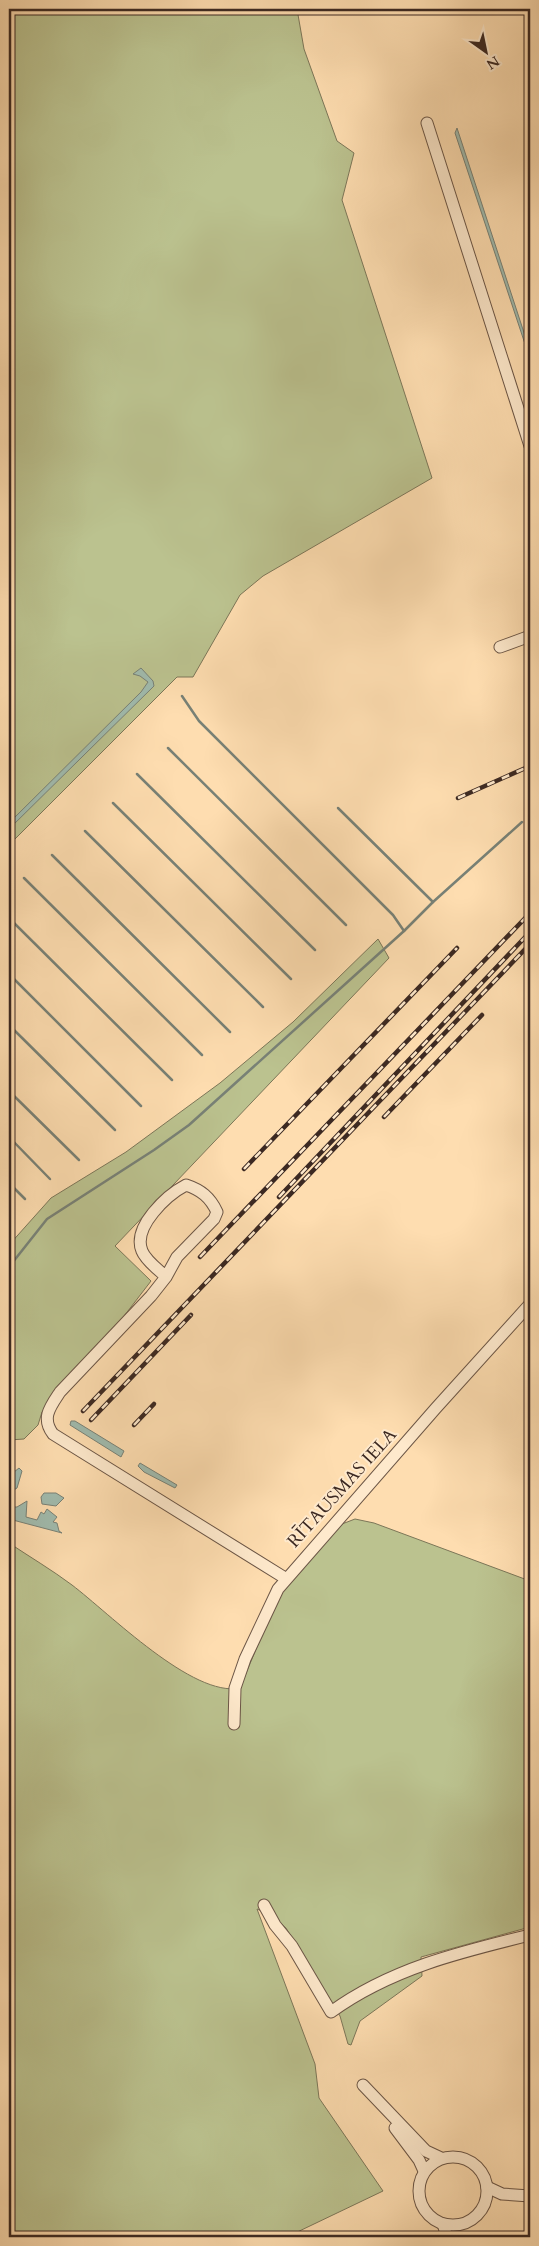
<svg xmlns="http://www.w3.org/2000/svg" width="539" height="2246" viewBox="0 0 539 2246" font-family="Cardo,serif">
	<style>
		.green { fill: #bbc28f; stroke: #7c7658 }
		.water { fill: #a0bbae; stroke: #788176 }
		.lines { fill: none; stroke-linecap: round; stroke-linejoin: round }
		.stream { stroke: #788176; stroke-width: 2.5 }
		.minor-casing { stroke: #6c5646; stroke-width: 13 }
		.minor { stroke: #fee9cc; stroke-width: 11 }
		.rail-casing { stroke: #3c2922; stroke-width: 4.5 }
		.rail { stroke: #fee9cc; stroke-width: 2.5; stroke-dasharray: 8; stroke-linecap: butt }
		.labels { text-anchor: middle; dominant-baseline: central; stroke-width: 4; stroke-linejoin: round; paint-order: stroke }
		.street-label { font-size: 18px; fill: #3c2922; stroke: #fee9cc }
	</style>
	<rect width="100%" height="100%" fill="#feddb0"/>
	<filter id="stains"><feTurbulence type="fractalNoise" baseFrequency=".004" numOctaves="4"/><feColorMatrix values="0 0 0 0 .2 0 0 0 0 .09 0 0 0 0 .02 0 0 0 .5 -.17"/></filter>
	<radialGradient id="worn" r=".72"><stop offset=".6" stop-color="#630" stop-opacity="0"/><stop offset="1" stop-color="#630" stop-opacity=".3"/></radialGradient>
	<g class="green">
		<polygon points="9,9 297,9 304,49 337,141 354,153 342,200 432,478 263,576 240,595 193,677 177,677 9,845"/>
		<polygon points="378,939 389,958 115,1246 151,1281 121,1320 42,1412 38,1425 24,1439 9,1440 9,1245 51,1198 126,1152 220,1083 293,1022"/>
		<path d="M 355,1519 L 374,1523 L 530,1581 L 530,1927 L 421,1957 L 422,1976 L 360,2021 L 351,2045 L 348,2044 L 340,2016 L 286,1928 L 273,1916 L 257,1909 L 315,2064 L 319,2098 L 383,2191 L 291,2235 L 292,2237 L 9,2237 L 9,1543 C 30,1557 52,1570 72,1585 C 109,1613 193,1698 240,1688 L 279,1593 L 342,1524 Z"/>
	</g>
	<g class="water">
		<polygon points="457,128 530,351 530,359 455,133"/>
		<polygon points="141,668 153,681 154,686 9,829 9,823 141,692 148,682 140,676 133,674"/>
		<polygon points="71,1421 75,1421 124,1451 121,1457 70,1425"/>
		<polygon points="140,1463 177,1485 175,1488 144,1472 138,1466"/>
		<polygon points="19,1468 22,1471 17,1488 9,1493 9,1476"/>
		<polygon points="44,1493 56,1493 64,1498 56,1506 42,1504 41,1497"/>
		<polygon points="27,1501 26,1517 37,1520 41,1512 44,1514 47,1509 57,1517 53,1522 57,1523 59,1531 62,1533 9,1519 11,1507 17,1507"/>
	</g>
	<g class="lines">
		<g class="stream">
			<polyline points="182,696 199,721 393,915 404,931"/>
			<polyline points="168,748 346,925"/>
			<polyline points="137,774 315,950"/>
			<polyline points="113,803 291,979"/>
			<polyline points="338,808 433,902"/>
			<polyline points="85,831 263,1007"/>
			<polyline points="52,855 230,1032"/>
			<polyline points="24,878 202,1055"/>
			<polyline points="9,918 172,1080"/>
			<polyline points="9,974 141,1106"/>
			<polyline points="9,1025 115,1130"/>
			<polyline points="9,1091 79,1160"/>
			<polyline points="9,1137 50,1179"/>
			<polyline points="9,1183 25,1199"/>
			<polyline points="9,1267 47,1219 154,1150 189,1125 404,931 433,902 522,822"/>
		</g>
		<defs>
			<g id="minor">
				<polyline points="427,123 530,446"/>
				<polyline points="500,647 530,636"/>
				<path d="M 166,1277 C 159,1270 146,1261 142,1251 C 132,1227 167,1195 186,1185 C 201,1190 210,1197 217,1212 L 214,1219 L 177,1257 L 166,1277 L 151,1296 L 60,1392 C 50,1407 41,1418 53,1434 L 285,1578"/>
				<polyline points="234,1724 235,1688 245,1659 278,1589 436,1408 530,1304"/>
				<path d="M 264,1905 L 275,1925 L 292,1946 L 331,2012 C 390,1969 460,1952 530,1935"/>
				<polyline points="363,2085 426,2151 441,2158"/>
				<polyline points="395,2128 419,2160 424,2171"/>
				<circle cx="453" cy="2191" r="34"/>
				<polyline points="487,2187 502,2194 530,2196"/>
				<polyline points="443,2224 447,2237"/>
			</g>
		</defs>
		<use href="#minor" class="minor-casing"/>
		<use href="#minor" class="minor"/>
		<defs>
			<g id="rail">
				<polyline points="458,798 530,766"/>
				<polyline points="384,1117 482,1015"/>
				<polyline points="244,1169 457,948"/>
				<polyline points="279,1197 530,932"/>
				<polyline points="200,1257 530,913"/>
				<polyline points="83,1411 530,944"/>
				<polyline points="91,1420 191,1315"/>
				<polyline points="134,1425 154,1404"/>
			</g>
		</defs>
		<use href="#rail" class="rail-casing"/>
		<use href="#rail" class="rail"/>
	</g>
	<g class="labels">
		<g class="street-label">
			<text transform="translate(342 1488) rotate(-48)">RĪTAUSMAS IELA</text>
		</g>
	</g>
	<rect width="539" height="2246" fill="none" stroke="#feddb0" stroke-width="30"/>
	<rect x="10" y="10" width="519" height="2226" fill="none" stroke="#3c2922" stroke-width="2.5"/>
	<rect x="15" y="15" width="509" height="2216" fill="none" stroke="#3c2922"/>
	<g transform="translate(486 52) rotate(147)" stroke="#fee9cc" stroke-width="4" paint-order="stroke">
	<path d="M0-4L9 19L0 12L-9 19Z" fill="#3c2922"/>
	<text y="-8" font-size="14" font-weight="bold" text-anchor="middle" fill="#3c2922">N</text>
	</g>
	<rect width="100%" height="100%" filter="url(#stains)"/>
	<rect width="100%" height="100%" fill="url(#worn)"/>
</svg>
